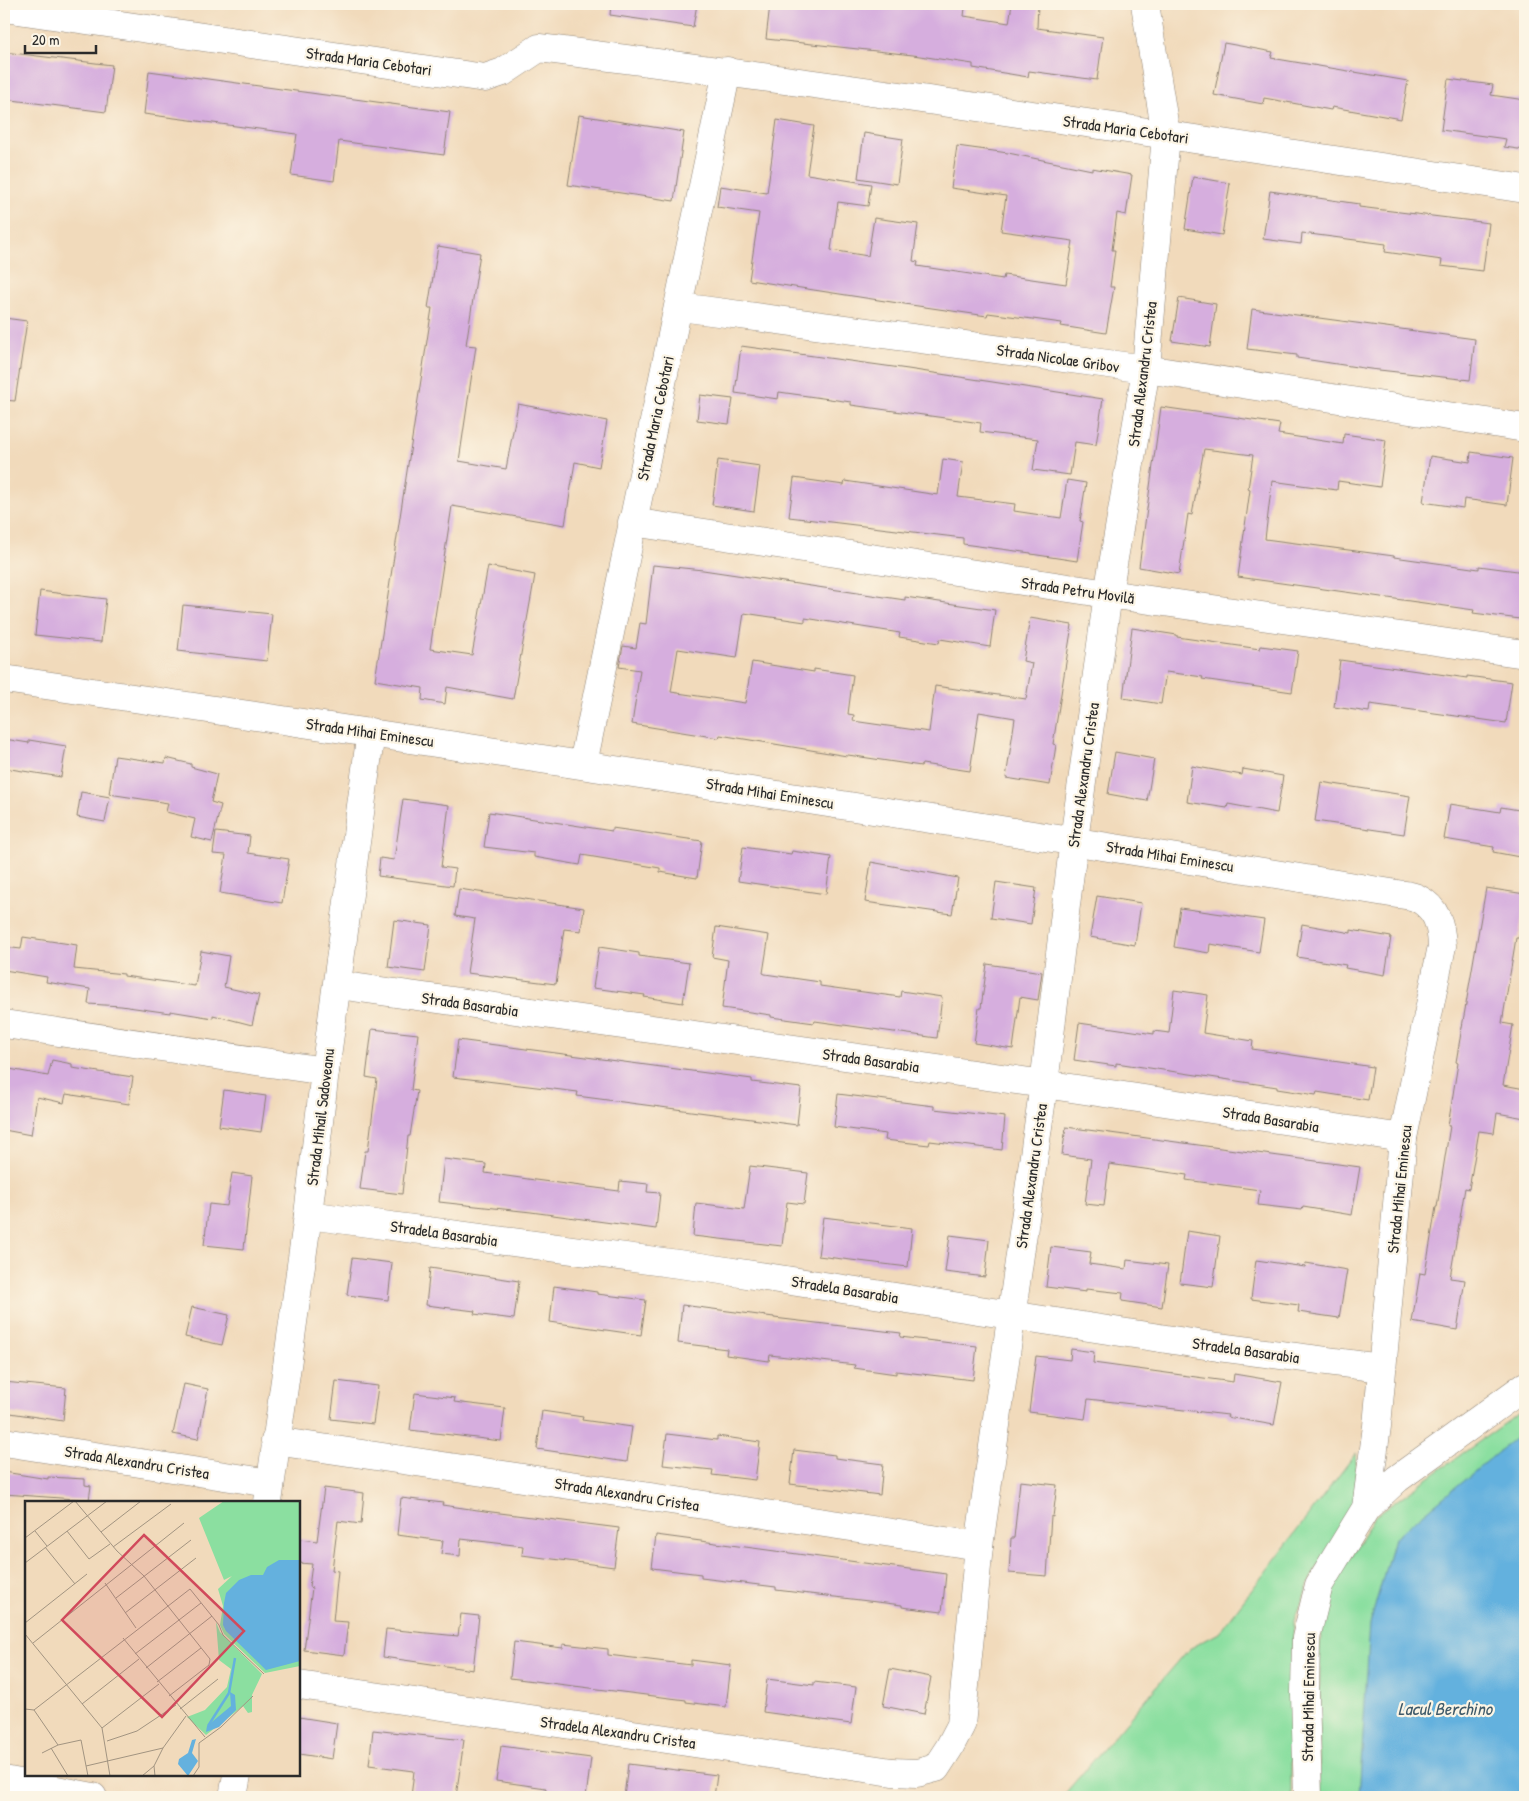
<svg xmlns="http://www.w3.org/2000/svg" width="1529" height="1801" viewBox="0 0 1529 1801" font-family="'Patrick Hand',sans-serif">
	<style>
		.green { fill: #8bdfa0; stroke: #5b8566 }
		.water { fill: #64b1de; stroke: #486e84 }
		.building { fill: #d6aede }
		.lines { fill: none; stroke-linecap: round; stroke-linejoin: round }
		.minor-casing { stroke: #8e8273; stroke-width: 29 }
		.minor { stroke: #fff; stroke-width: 28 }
		.labels { text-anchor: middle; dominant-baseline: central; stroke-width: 4.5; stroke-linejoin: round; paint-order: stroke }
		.street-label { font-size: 16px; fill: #2b2b2b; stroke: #fcf5e5 }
		.water-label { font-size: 18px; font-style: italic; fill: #3f5a6a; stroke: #fcf5e5 }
		.inset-river { fill: none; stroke: #64b1de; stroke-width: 2.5 }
		.inset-road { fill: none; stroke: #a29481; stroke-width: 1 }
		.view { fill: #d1495b; fill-opacity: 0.15; stroke: #d1495b; stroke-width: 2.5 }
		.inset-edge { fill: none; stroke: #2b2b2b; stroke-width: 2.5 }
	</style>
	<rect width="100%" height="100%" fill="#fcf5e5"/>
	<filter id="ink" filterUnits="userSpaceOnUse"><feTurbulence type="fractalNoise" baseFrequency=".02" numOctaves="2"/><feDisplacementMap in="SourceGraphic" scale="10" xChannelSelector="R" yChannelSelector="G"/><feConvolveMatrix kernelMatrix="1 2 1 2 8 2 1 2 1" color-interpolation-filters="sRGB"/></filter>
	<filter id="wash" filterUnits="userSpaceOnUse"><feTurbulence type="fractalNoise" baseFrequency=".0096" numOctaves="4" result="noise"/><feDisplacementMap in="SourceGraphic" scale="20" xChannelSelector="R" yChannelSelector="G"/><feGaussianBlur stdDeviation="1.12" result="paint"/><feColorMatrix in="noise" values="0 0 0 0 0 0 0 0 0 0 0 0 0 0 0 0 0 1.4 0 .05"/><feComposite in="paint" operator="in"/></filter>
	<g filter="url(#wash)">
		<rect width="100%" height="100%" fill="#f1dabb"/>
		<g class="green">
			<polygon points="1525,1409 1525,1797 1319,1797 1320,1642 1332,1587 1375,1516"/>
			<polygon points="1356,1453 1356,1508 1311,1578 1294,1623 1291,1669 1291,1797 1062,1797 1189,1649 1219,1633"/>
		</g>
		<polygon class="water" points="1525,1430 1525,1797 1359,1797 1370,1624 1394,1538"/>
		<g id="blocks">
			<g class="building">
				<polygon points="611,4 697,4 693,27 610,15"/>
				<polygon points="770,4 929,4 965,8 964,16 1009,23 1012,4 1038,4 1037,28 1103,37 1097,80 1029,71 1028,77 973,68 973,64 913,55 766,39"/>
				<polygon points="1224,43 1273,52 1271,58 1408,81 1401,119 1332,107 1331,110 1264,98 1263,104 1214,95"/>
				<polygon points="4,52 112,65 106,112 4,99"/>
				<polygon points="149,71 450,112 444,155 339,141 334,181 291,175 297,134 144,114"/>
				<polygon points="1448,79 1493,85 1491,95 1525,100 1525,150 1504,147 1506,139 1441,130"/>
				<polygon points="579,115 684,132 674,201 568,185"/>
				<polygon points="777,120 814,126 807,174 871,184 868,206 838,202 831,250 868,256 874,218 918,224 913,261 918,262 917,266 1003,279 1004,275 1066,284 1073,241 1001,231 1006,196 951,188 957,146 1008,153 1092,170 1092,168 1132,175 1126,215 1117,213 1112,250 1115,250 1110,287 1114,287 1106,333 1061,326 1062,323 988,313 987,316 911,305 749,280 759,213 717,207 720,186 767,193"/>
				<polygon points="864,133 903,139 897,184 858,178"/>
				<polygon points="1193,177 1230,183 1222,235 1185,229"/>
				<polygon points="1270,191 1359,204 1359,207 1489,223 1483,271 1441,266 1442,260 1385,252 1386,244 1302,233 1301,244 1263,239"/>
				<polygon points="438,246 480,253 466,345 476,346 459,461 506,469 518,404 607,421 599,467 575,462 565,525 452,506 430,649 472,655 488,566 535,575 513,699 447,687 445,704 422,700 423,688 375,680 432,308 428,308"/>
				<polygon points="1179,298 1216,304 1210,347 1172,341"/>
				<polygon points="1252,309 1475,339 1470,380 1370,369 1297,358 1297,355 1247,349"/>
				<polygon points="4,318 27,321 15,401 4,400"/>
				<polygon points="741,346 908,369 1103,399 1096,445 1075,442 1070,475 1033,470 1038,439 980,432 981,423 851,405 851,402 779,392 778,399 735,393"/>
				<polygon points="700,395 733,399 729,424 697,420"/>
				<polygon points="1161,407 1280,424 1278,434 1343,444 1344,434 1386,440 1380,487 1338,481 1337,490 1272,481 1265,539 1394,556 1394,557 1479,569 1479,566 1525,572 1520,619 1473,613 1474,610 1238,577 1250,490 1248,489 1253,455 1204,449 1192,515 1188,514 1179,574 1139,567"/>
				<polygon points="1471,452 1513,458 1507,505 1464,499 1463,508 1423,502 1430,456 1470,462"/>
				<polygon points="943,459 963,462 958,497 1015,504 1014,511 1061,518 1067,480 1086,483 1080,521 1083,522 1077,561 1031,554 1031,553 963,544 963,538 789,517 794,478 844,485 845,481 938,495"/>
				<polygon points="718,460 760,466 754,511 712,505"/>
				<polygon points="653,565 703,570 905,600 905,597 995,610 990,647 940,639 939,643 899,637 900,633 805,618 805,622 744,613 737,658 678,649 671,692 745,703 752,662 814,672 814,669 853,675 848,714 854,715 853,721 929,732 935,686 1026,699 1032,663 1023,661 1030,618 1072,625 1053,744 1056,745 1050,785 1006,778 1015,718 979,712 970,771 922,764 921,766 848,755 847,756 720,735 719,738 632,724 640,670 619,667 623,646 636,648 640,623 646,624"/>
				<polygon points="40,591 106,599 101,642 35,635"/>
				<polygon points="183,605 272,614 267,661 178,651"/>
				<polygon points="1132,628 1177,635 1177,637 1260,649 1261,646 1298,651 1292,692 1202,679 1203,677 1166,672 1161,704 1123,698"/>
				<polygon points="1340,660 1467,678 1467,676 1512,682 1506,723 1370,704 1369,712 1334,707"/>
				<polygon points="4,739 29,743 29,740 66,746 61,777 4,768"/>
				<polygon points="1115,752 1154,759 1147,801 1108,794"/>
				<polygon points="115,756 165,763 166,758 191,764 191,767 217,774 211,802 221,805 212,842 191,837 195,819 166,812 168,803 109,794"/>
				<polygon points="1192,766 1242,775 1243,769 1283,776 1277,813 1228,804 1227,808 1187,802"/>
				<polygon points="1321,782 1410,796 1404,834 1315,821"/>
				<polygon points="81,792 110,797 105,822 77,817"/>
				<polygon points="403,799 449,805 441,867 455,869 453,886 378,876 380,858 394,860"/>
				<polygon points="1450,804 1500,812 1501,807 1525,811 1525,858 1493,852 1494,847 1444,839"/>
				<polygon points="489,812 612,831 612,828 702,841 697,878 660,872 660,868 582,855 580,865 534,857 534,853 484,847"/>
				<polygon points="216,832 250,836 248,853 289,859 282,903 220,893 226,855 213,854"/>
				<polygon points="743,847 791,854 792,851 831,857 826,894 738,881"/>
				<polygon points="871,862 958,878 952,914 865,902"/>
				<polygon points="996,882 1036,888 1031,924 991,918"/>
				<polygon points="1486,888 1525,894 1519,938 1516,938 1502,1023 1513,1025 1503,1085 1525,1089 1525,1118 1497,1113 1494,1133 1479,1131 1469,1189 1465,1188 1450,1278 1465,1280 1457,1330 1412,1322 1420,1273 1425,1274 1436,1207 1437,1207 1450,1126 1448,1126 1458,1063 1456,1062"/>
				<polygon points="459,889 584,908 581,931 564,929 556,984 467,973 475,919 455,916"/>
				<polygon points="1097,896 1141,903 1135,945 1090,937"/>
				<polygon points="1180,908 1264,920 1259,952 1210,944 1209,953 1174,947"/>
				<polygon points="394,920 431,925 425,972 388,967"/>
				<polygon points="1302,924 1351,933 1351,930 1391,937 1385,975 1345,968 1346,965 1297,957"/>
				<polygon points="716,927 769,935 763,973 765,974 820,982 820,986 900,997 901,991 942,997 937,1038 815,1021 814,1023 771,1017 771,1015 722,1008 728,960 712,957"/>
				<polygon points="23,937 77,945 74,969 124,974 124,976 195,986 201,951 229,956 224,987 259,995 252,1025 213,1015 213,1018 170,1011 170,1013 121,1006 88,1004 90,989 46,982 47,977 4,970 4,947 21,949"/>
				<polygon points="599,947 639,953 639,956 689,963 683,1003 644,997 645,995 593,988"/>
				<polygon points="987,964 1042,972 1038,1000 1020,997 1013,1049 974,1043 979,1008 981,1008"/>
				<polygon points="1174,990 1208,995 1203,1033 1253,1041 1252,1049 1373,1067 1368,1100 1317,1092 1316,1095 1277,1089 1277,1087 1116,1063 1116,1066 1074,1060 1079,1023 1154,1034 1154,1031 1169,1033"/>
				<polygon points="372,1029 418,1034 411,1090 417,1091 410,1136 408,1136 402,1194 360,1189 365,1151 368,1151 377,1079 366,1077"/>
				<polygon points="458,1040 752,1079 752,1082 801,1088 797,1125 577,1096 578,1092 453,1077"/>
				<polygon points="52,1060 72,1064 72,1068 133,1077 129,1104 66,1094 64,1103 37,1097 31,1135 4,1130 4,1068 48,1076"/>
				<polygon points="224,1090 266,1096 261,1132 219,1126"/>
				<polygon points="838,1094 934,1106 934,1109 1005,1117 1002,1150 930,1141 929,1145 885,1140 886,1134 834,1127"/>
				<polygon points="1066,1127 1360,1167 1352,1215 1303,1207 1302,1210 1258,1205 1260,1190 1186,1180 1187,1175 1109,1164 1104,1206 1085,1204 1091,1159 1062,1155"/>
				<polygon points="444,1159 486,1164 485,1173 535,1180 619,1191 620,1181 648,1184 647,1192 660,1193 656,1229 531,1212 439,1202"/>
				<polygon points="750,1166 808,1173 804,1204 787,1202 782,1246 693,1236 696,1203 744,1209"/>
				<polygon points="232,1173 252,1176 244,1249 204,1245 209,1204 227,1206"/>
				<polygon points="823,1217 912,1228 908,1267 818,1256"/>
				<polygon points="1187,1231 1220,1236 1213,1287 1180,1283"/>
				<polygon points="950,1235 989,1240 985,1277 945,1272"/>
				<polygon points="1051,1247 1091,1252 1089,1264 1126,1269 1127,1260 1168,1265 1162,1307 1122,1301 1123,1293 1086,1289 1086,1292 1046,1287"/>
				<polygon points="352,1258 392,1263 388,1300 347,1295"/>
				<polygon points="1256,1260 1305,1267 1306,1263 1347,1270 1339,1318 1298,1312 1299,1305 1251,1299"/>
				<polygon points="430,1268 519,1281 514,1319 474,1314 475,1311 426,1305"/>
				<polygon points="554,1286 597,1292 597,1294 646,1300 641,1335 550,1322"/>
				<polygon points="682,1305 774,1317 774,1318 901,1333 900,1337 977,1346 973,1380 896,1371 896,1374 854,1368 855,1365 770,1355 769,1361 726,1355 727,1349 678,1343"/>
				<polygon points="192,1307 229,1315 222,1345 185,1337"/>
				<polygon points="1071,1349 1094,1352 1093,1363 1233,1382 1234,1374 1282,1382 1274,1425 1227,1417 1228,1415 1088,1399 1085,1419 1029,1412 1036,1356 1070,1360"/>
				<polygon points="336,1381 378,1386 373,1424 331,1419"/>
				<polygon points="4,1382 66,1388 63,1421 4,1412"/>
				<polygon points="184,1384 208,1389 198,1439 173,1434"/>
				<polygon points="415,1393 455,1398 454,1402 505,1408 501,1441 410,1430"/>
				<polygon points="542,1411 583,1417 582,1420 632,1427 627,1462 537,1449"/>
				<polygon points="667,1434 717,1440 717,1436 760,1442 755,1480 712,1475 713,1470 663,1465"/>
				<polygon points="794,1450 835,1455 835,1458 883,1464 880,1495 790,1484"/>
				<polygon points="4,1472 48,1479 48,1477 85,1479 85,1485 91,1486 89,1500 4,1494"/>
				<polygon points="1020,1481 1057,1485 1053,1517 1051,1516 1047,1576 1009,1573 1011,1538 1014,1538"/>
				<polygon points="324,1488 364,1493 361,1524 338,1521 332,1570 338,1571 333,1621 348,1622 344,1655 304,1650 312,1588 309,1587 312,1564 299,1563 299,1539 317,1541"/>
				<polygon points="401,1498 443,1503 442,1505 492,1512 619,1528 614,1567 522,1555 523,1546 461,1539 460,1556 441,1554 443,1541 397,1535"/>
				<polygon points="656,1535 946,1574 942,1612 902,1607 902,1605 776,1590 776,1587 701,1578 701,1574 652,1568"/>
				<polygon points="461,1614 479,1616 473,1670 383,1657 386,1629 458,1636"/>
				<polygon points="514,1642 563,1648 563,1644 608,1649 608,1655 691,1665 691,1660 731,1665 726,1707 686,1702 686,1700 510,1678"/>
				<polygon points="890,1669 931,1677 924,1714 883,1706"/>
				<polygon points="767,1679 814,1685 814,1682 856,1687 851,1724 763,1712"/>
				<polygon points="299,1717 337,1723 332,1759 299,1754"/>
				<polygon points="373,1730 464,1740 456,1797 411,1797 414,1771 369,1765"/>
				<polygon points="501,1746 591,1758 586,1797 545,1793 546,1788 496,1781"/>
				<polygon points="628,1764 717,1775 714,1797 624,1797"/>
			</g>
		</g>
	</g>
	<g filter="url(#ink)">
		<use href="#blocks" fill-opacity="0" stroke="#8e8273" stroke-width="1"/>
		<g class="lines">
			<defs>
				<g id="minor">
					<path d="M 4,8 L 485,78 L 503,72 L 539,48 C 869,89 1197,139 1525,189"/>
					<polyline points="680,307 1146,369 1525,428"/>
					<polyline points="632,522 1108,594 1525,654"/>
					<path d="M 4,679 C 469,747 933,817 1397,894 C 1403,895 1411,895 1417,898 C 1437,908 1441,925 1442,946 L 1403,1138 L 1377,1426 L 1366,1508 L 1319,1585 L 1306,1638 L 1305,1694 L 1308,1797"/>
					<path d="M 583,764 C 630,533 680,303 727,71"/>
					<polyline points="338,985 1044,1084 1403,1138"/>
					<polyline points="4,1024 325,1071"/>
					<polyline points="308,1215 701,1267 1218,1347 1381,1368"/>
					<polyline points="275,1441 979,1546"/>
					<polyline points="4,1442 270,1483"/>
					<polyline points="268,1502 308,1215 325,1071 371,732"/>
					<polyline points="1366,1508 1397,1479 1525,1386"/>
					<polyline points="299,1685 892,1772 917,1773 936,1768 949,1748 961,1725 979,1546 1044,1084 1074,840 1108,594 1146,369 1166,135 1145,4"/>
					<polyline points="4,1780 93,1797"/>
					<polyline points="233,1797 237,1775"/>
				</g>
			</defs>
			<use href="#minor" class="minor-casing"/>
			<use href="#minor" class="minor"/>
		</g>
	</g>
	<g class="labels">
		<g class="street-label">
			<text transform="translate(369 61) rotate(8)">Strada Maria Cebotari</text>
			<text transform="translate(1126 129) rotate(8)">Strada Maria Cebotari</text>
			<text transform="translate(1058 358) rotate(8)">Strada Nicolae Gribov</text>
			<text transform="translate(1142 374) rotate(-83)">Strada Alexandru Cristea</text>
			<text transform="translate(655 418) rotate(-78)">Strada Maria Cebotari</text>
			<text transform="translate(1078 590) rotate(8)">Strada Petru Movilă</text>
			<text transform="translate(370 732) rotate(8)">Strada Mihai Eminescu</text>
			<text transform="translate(1083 775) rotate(-82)">Strada Alexandru Cristea</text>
			<text transform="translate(770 793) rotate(9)">Strada Mihai Eminescu</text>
			<text transform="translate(1170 856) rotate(9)">Strada Mihai Eminescu</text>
			<text transform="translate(470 1004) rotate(8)">Strada Basarabia</text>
			<text transform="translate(871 1060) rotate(8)">Strada Basarabia</text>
			<text transform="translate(320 1117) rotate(-83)">Strada Mihail Sadoveanu</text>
			<text transform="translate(1271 1119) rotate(9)">Strada Basarabia</text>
			<text transform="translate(1031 1176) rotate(-82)">Strada Alexandru Cristea</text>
			<text transform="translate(1399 1189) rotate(-84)">Strada Mihai Eminescu</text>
			<text transform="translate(444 1233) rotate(8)">Stradela Basarabia</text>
			<text transform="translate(845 1289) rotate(9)">Stradela Basarabia</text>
			<text transform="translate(1246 1350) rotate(8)">Stradela Basarabia</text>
			<text transform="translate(137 1462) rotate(9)">Strada Alexandru Cristea</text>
			<text transform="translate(627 1494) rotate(9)">Strada Alexandru Cristea</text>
			<text transform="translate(1308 1697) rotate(-89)">Strada Mihai Eminescu</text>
			<text transform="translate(618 1732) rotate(8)">Stradela Alexandru Cristea</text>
		</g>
		<g class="water-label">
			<text x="1445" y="1708">Lacul Berchino</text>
		</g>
	</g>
	<g transform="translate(25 1501)">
		<rect width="275" height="275" fill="#f1dabb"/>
		<path d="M 199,0 L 275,0 L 275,165 L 240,172 L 199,133 L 195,124 L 198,105 L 193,88 L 207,75 L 199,79 L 174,17 ZM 191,121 L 195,131 L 237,173 L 227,194 L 227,211 L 223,212 L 218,205 L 181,234 L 162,216 L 180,209 L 202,186 L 206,168 L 194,159 Z" fill="#8bdfa0"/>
		<path d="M 254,59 L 275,59 L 275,160 L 241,169 L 201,130 L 198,124 L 199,102 L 201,92 L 214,79 L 226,74 L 238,74 L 242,66 ZM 205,191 L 210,194 L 211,209 L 194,226 L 181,231 L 182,225 L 206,205 ZM 171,238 L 167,252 L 173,260 L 163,275 L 153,263 L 154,258 L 163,252 L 167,239 Z" fill="#64b1de"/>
		<path class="inset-river" d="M 204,192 L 210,157M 183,225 L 204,192"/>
		<path class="inset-road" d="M 50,0 L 92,50 L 119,75 L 185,158 L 184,164 L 144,195M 10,30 L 22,45M 42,30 L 64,58 L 85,43M 76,31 L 116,0M 0,37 L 49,0M 20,46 L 50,83M 88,46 L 146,3M 0,62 L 82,0M 80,82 L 111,127M 91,97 L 166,39M 100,112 L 171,57M 0,122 L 62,73M 0,133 L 77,227 L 85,275M 98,137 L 180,236M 8,142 L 159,22M 110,153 L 176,102M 121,167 L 187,115M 132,181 L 176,147M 57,203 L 114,158M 0,208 L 9,209 L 165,88 L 194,124 L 198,134 L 239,173M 155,208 L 193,178M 9,209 L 33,244M 77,227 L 134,183M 82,240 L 112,230 L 151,204M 26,247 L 43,275M 17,252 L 33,244 L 56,239 L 63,275M 61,265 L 138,247 L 161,215M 117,275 L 129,265M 130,275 L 129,265 L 138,247M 168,275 L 174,266 L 174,242 L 196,226 L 228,195"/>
		<path class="view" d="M 119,34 L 219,130 L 137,216 L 37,119 Z"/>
		<rect width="275" height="275" class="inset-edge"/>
	</g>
	<rect width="1529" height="1801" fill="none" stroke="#fcf5e5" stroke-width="20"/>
	<path d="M25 45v8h71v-8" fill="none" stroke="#2b2b2b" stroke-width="2.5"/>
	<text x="32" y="45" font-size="15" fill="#2b2b2b" stroke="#fcf5e5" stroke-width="4" paint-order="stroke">20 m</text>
</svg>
